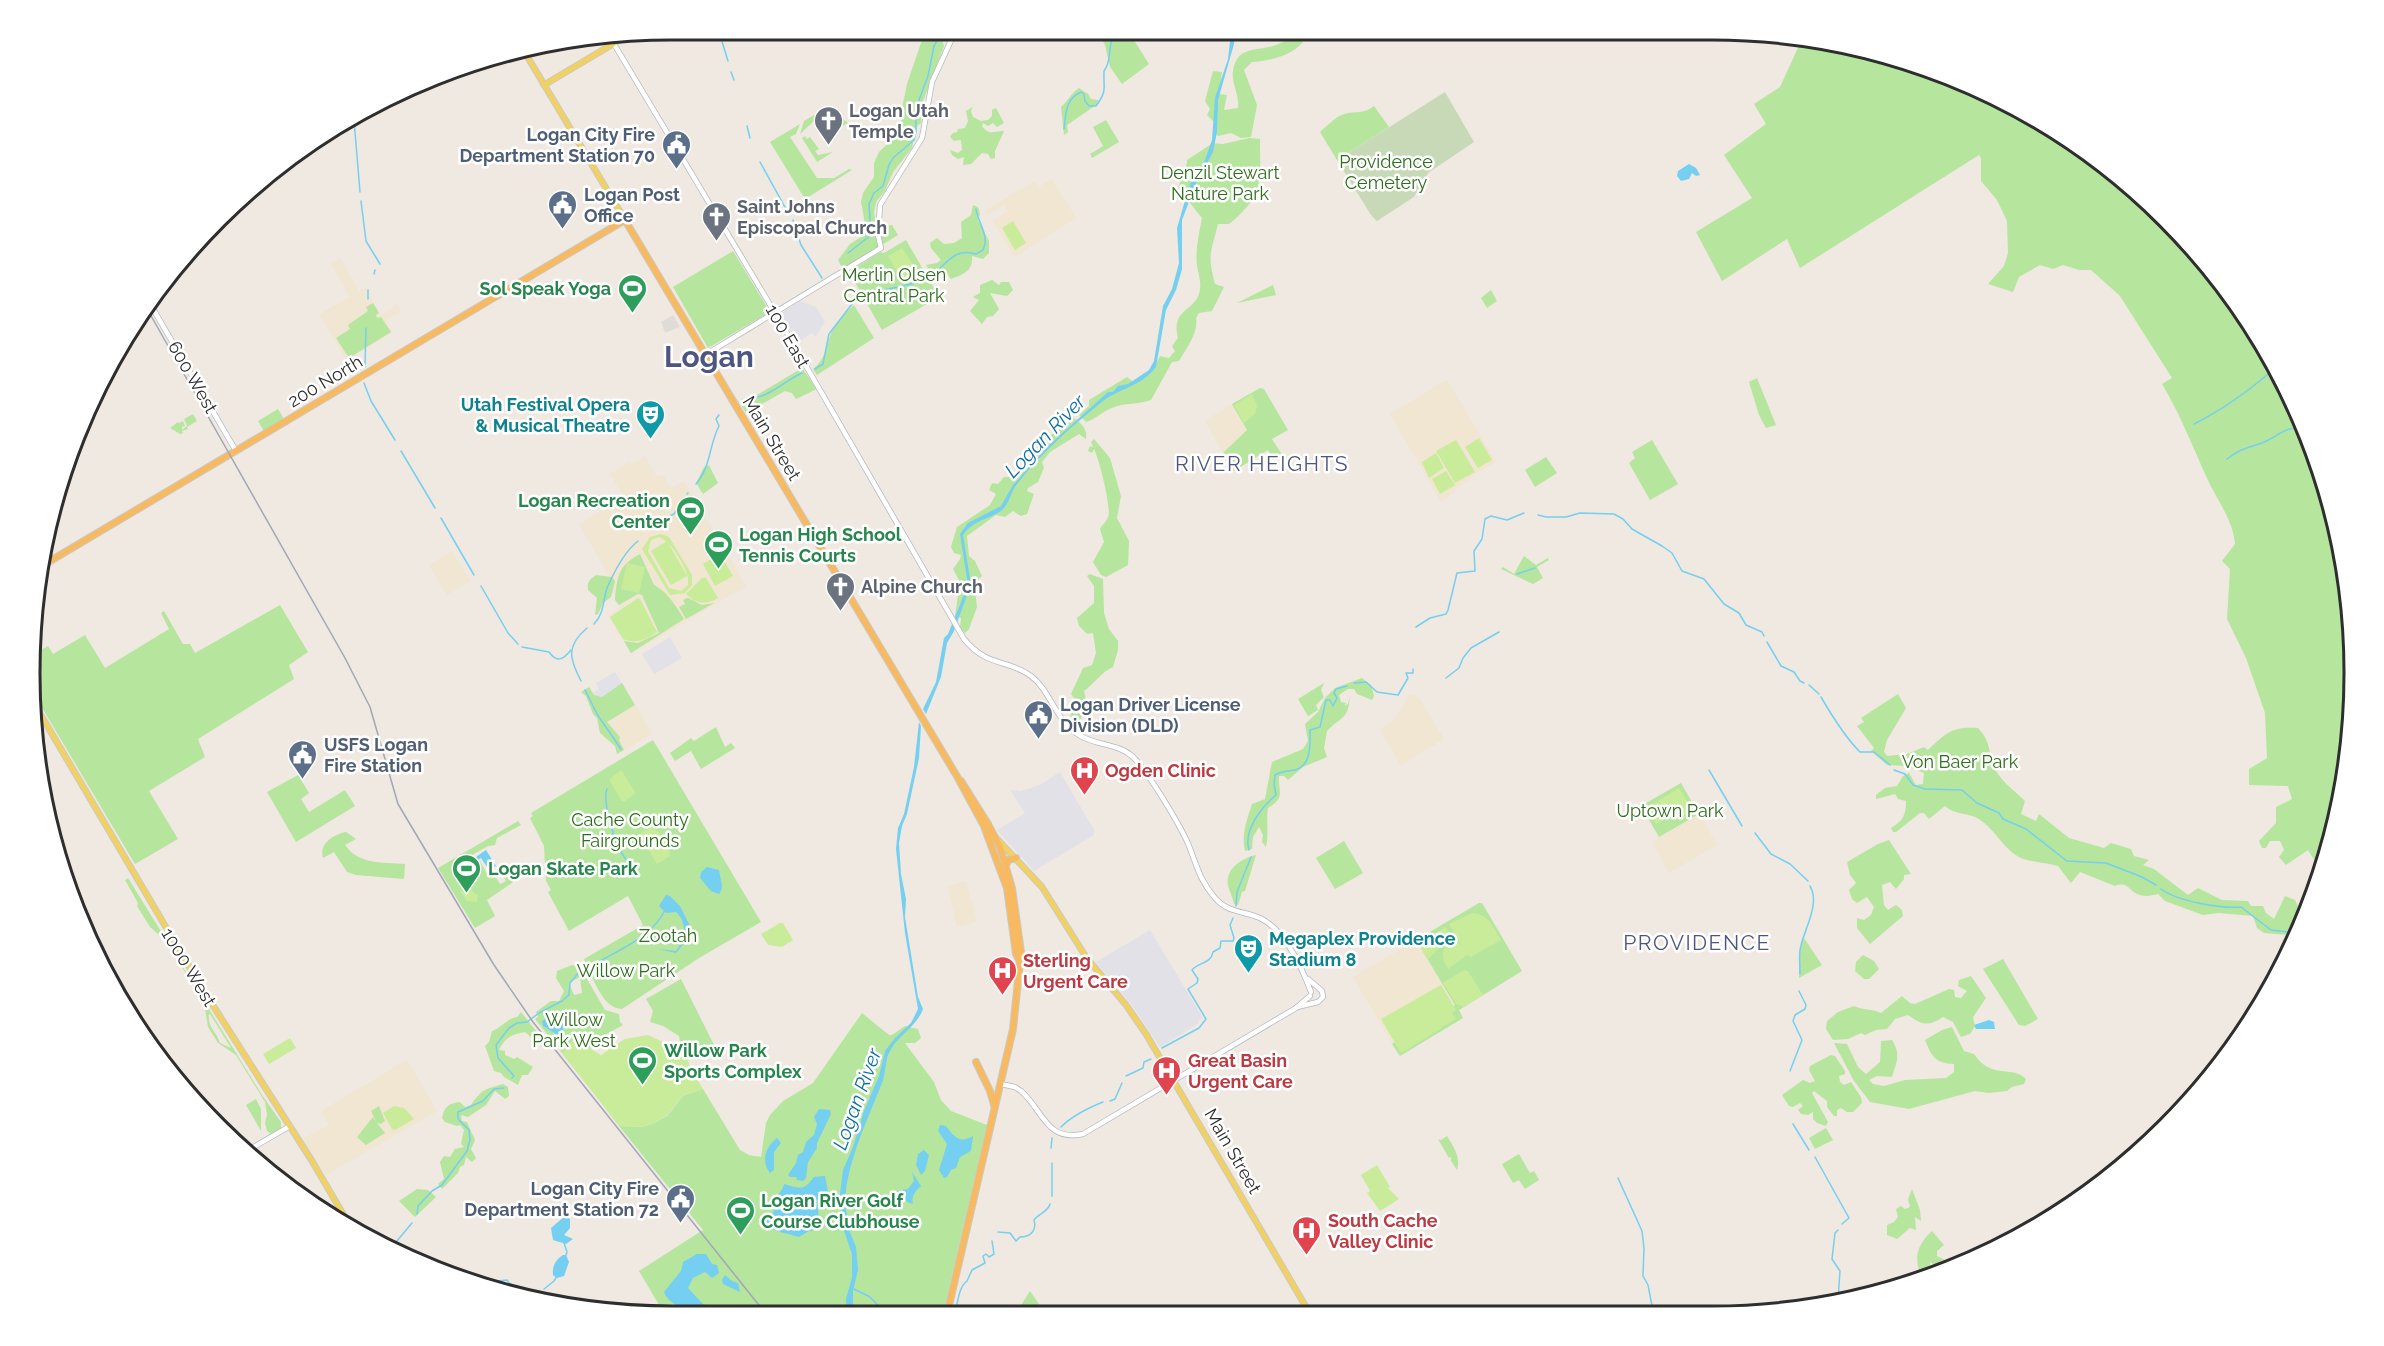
<svg xmlns="http://www.w3.org/2000/svg" width="2384" height="1346" viewBox="0 0 2384 1346" font-family="Raleway,sans-serif">
	<style>
		.industrial { fill: #e3e1e8 }
		.education { fill: #f0e6d1 }
		.green { fill: #b6e59e; fill-rule: evenodd }
		.cemetery { fill: #c8d9b8 }
		.pitch { fill: #c9ec9a; fill-rule: evenodd }
		.plaza { fill: #dfdcd8 }
		.water { fill: #75cff0 }
		.lines { fill: none; stroke-linecap: round; stroke-linejoin: round }
		.stream { stroke: #75cff0; stroke-width: 1.5 }
		.secondary-casing { stroke: #b4b7c1; stroke-width: 6 }
		.primary-casing { stroke: #c9c9c9; stroke-width: 7 }
		.trunk-casing { stroke: #c9c9c9; stroke-width: 8 }
		.secondary { stroke: #fff; stroke-width: 4.5 }
		.primary { stroke: #f2d163; stroke-width: 5 }
		.trunk { stroke: #f8ba60; stroke-width: 6 }
		.rail { stroke: #a3a6b8; stroke-width: 1.5 }
		.labels { text-anchor: middle; dominant-baseline: central; stroke-width: 5; stroke-linejoin: round; paint-order: stroke }
		.worship-label { font-size: 18px; font-weight: bold; fill: #5b616d; stroke: #fff; text-anchor: start }
		.service-label { font-size: 18px; font-weight: bold; fill: #4e5e75; stroke: #fff; text-anchor: start }
		.park-label { font-size: 18px; fill: #2c6e1b; stroke: #fff }
		.leisure-label { font-size: 18px; font-weight: bold; fill: #27864d; stroke: #fff; text-anchor: start }
		.street-label { font-size: 18px; fill: #2e2e2e; stroke: #fff }
		.culture-label { font-size: 18px; font-weight: bold; fill: #0d838f; stroke: #fff; text-anchor: end }
		.health-label { font-size: 18px; font-weight: bold; fill: #be3a42; stroke: #fff; text-anchor: start }
		.water-label { font-size: 20px; font-style: italic; fill: #0d6fa3; stroke: #fff }
		.quarter-label { font-size: 21px; letter-spacing: 1.5px; fill: #4d5680; stroke: #fff }
		.town-label { font-size: 30px; font-weight: bold; fill: #4d5680; stroke: #fff }
		.rim { fill: none; stroke: #2e2e2e; stroke-width: 3 }
	</style>
	<rect width="100%" height="100%" fill="#efe9e1"/>
	<g class="industrial">
		<polygon points="800,301 816,307 825,322 815,337 812,333 798,342 781,313"/>
		<polygon points="670,637 682,658 654,674 642,654"/>
		<polygon points="615,672 622,683 602,698 595,695 593,693 599,689 596,683"/>
		<polygon points="1060,772 1094,830 1094,835 1034,871 997,830 1025,813 1010,790 1021,791 1040,785"/>
		<polygon points="1150,930 1203,1018 1198,1021 1199,1023 1160,1047 1131,1004 1096,962"/>
	</g>
	<g class="education">
		<polygon points="1052,179 1076,218 1014,257 993,221 1008,211 1004,205 988,215 986,210 1035,181 1039,187"/>
		<polygon points="340,258 359,291 365,288 381,315 397,305 401,311 385,321 392,332 347,360 319,314 350,297 331,264"/>
		<polygon points="1447,380 1496,462 1477,473 1441,502 1390,414"/>
		<polygon points="1232,404 1247,430 1223,453 1206,423 1206,420"/>
		<polygon points="645,457 656,476 663,475 671,488 684,481 746,586 631,654 608,616 620,607 612,590 609,576 579,524 624,497 610,474 629,462 633,464"/>
		<polygon points="452,551 470,581 447,595 429,565"/>
		<polygon points="1410,694 1419,698 1444,739 1401,765 1380,730 1395,719"/>
		<polygon points="635,705 652,734 623,751 606,723"/>
		<polygon points="1699,814 1717,845 1669,873 1652,842"/>
		<polygon points="966,881 977,922 957,927 948,886"/>
		<polygon points="1416,940 1455,1005 1392,1043 1353,977"/>
		<polygon points="407,1060 437,1111 326,1175 303,1139 329,1125 321,1111"/>
	</g>
	<g class="green">
		<path d="M 1296,33 L 1307,33 C 1302,54 1270,61 1252,62 L 1244,70 L 1257,105 L 1251,137 L 1241,138 L 1231,133 L 1218,136 L 1215,132 L 1216,124 L 1207,115 L 1210,109 L 1205,101 L 1213,71 L 1222,72 L 1219,94 L 1227,95 L 1224,110 L 1238,108 C 1240,95 1231,83 1233,71 C 1237,45 1257,52 1276,45 C 1283,43 1290,37 1296,33 Z"/>
		<polygon points="924,34 945,34 941,37 944,46 922,104 921,123 917,126 912,148 893,172 885,191 876,202 874,213 877,227 892,225 898,235 843,269 838,260 850,244 864,235 866,229 861,202 863,193 874,177 874,163 879,152 896,136 901,128 902,108 907,84"/>
		<polygon points="1099,34 1130,34 1149,64 1122,84 1110,67 1105,45"/>
		<path d="M 1802,39 L 1878,52 L 2033,116 L 2135,190 L 2221,282 L 2288,389 L 2332,507 L 2353,631 L 2348,757 L 2322,872 L 2308,850 L 2286,865 L 2279,857 L 2284,850 L 2280,841 L 2270,841 L 2266,848 L 2262,848 L 2259,841 L 2276,823 L 2276,807 L 2292,799 L 2288,786 L 2249,785 L 2249,769 L 2267,758 L 2265,713 L 2246,658 L 2227,619 L 2230,569 L 2222,561 L 2235,544 C 2233,519 2216,499 2206,476 C 2192,445 2180,414 2162,384 L 2172,378 L 2120,296 L 2091,270 L 2079,270 L 2063,265 L 2053,269 L 2040,265 L 2019,277 L 2013,292 L 1988,284 L 2004,266 L 2008,253 L 2007,221 L 1997,200 L 1981,181 L 1981,158 L 1979,155 L 1800,268 L 1787,239 L 1722,281 L 1696,232 L 1752,198 L 1724,155 L 1766,124 L 1754,104 L 1780,87 Z"/>
		<path d="M 1079,88 L 1088,94 L 1091,99 L 1098,100 L 1099,103 L 1067,125 L 1068,132 L 1064,135 L 1061,107 C 1068,101 1071,93 1079,88 Z"/>
		<path d="M 1374,106 L 1389,127 L 1337,160 L 1320,132 C 1326,127 1336,116 1344,114 C 1355,111 1365,114 1374,106 Z"/>
		<path d="M 973,107 L 971,111 L 973,117 L 981,121 L 988,120 L 992,116 L 992,110 L 996,108 L 1004,123 L 997,127 L 993,123 L 988,126 L 983,123 L 982,126 C 990,137 994,130 1004,131 L 995,151 L 995,158 L 991,159 L 988,154 L 982,153 L 971,164 L 963,165 L 964,157 L 958,159 L 952,155 L 950,150 L 958,153 L 962,150 L 961,140 L 954,141 L 950,137 L 953,133 L 957,132 L 958,129 L 965,128 L 968,121 L 966,111 Z"/>
		<polygon points="826,108 828,108 827,118 814,121 800,134 804,121"/>
		<polygon points="832,110 848,123 842,126 834,123 830,117"/>
		<polygon points="1106,120 1119,142 1092,158 1090,154 1103,146 1093,127"/>
		<polygon points="800,124 796,134 790,137 817,178 834,178 849,169 852,170 805,199 770,142"/>
		<polygon points="805,136 807,139 810,137 819,149 815,151 818,155 833,152 817,162 802,138"/>
		<path d="M 1249,138 L 1260,139 C 1260,180 1265,195 1229,224 L 1218,224 C 1211,253 1207,253 1215,284 L 1224,287 L 1212,311 L 1199,313 L 1196,318 C 1199,332 1186,349 1179,361 L 1172,362 L 1151,400 C 1138,405 1124,402 1112,408 C 1103,411 1096,419 1086,422 L 1079,415 L 1089,406 L 1089,400 L 1127,377 L 1135,383 L 1151,373 L 1160,356 L 1169,358 L 1175,351 L 1172,346 L 1178,338 C 1171,309 1193,312 1199,294 C 1202,283 1199,277 1197,266 C 1195,250 1199,234 1202,218 L 1178,188 L 1187,163 L 1187,160 L 1213,143 L 1223,144 Z"/>
		<path d="M 973,205 L 978,207 L 980,214 L 978,220 L 989,241 L 989,253 L 983,259 L 972,256 C 973,271 964,274 951,279 L 944,270 L 939,270 L 933,277 L 926,265 L 937,263 L 941,260 L 931,248 L 930,243 L 937,238 L 944,244 L 954,243 L 962,238 L 961,222 L 971,215 Z"/>
		<polygon points="906,240 939,297 882,330 849,272 880,252 884,253"/>
		<polygon points="733,251 770,312 708,348 673,287"/>
		<polygon points="992,280 999,285 1001,282 1009,282 1013,290 1007,296 990,293 999,309 993,316 987,317 982,324 970,311 979,300 973,297 980,293 980,285"/>
		<polygon points="1273,285 1276,295 1237,303"/>
		<polygon points="1491,290 1497,301 1487,308 1481,298"/>
		<polygon points="373,303 379,313 376,315 377,318 381,317 391,332 349,358 336,338 350,329 348,325 368,311 366,307"/>
		<path d="M 854,305 L 874,338 L 817,375 L 813,369 C 826,359 826,345 832,331 C 837,321 846,312 854,305 Z"/>
		<polygon points="802,368 817,389 796,399 792,393 785,391 746,413 740,403 742,399 757,395"/>
		<polygon points="1757,378 1776,425 1766,428 1759,415 1749,382"/>
		<polygon points="1260,388 1264,389 1288,430 1272,439 1283,456 1275,461 1268,450 1234,471 1223,453 1247,430 1232,404"/>
		<polygon points="278,409 284,419 264,431 258,421"/>
		<polygon points="193,414 197,421 187,427 188,429 182,431 183,433 180,434 170,428 178,422 181,426 179,423 183,421 185,426 182,427 182,430 187,426 184,419"/>
		<path d="M 1069,415 C 1078,420 1088,427 1086,439 L 1079,434 L 1050,452 L 1042,462 L 1044,468 L 1038,482 L 1028,488 L 1027,491 L 1034,494 L 1027,514 L 1021,516 L 1013,511 L 1005,517 L 996,515 L 967,536 L 969,556 L 975,561 L 982,576 L 974,583 L 977,607 L 969,629 L 965,633 L 960,627 L 961,618 L 955,616 L 960,582 L 953,569 L 960,559 L 961,555 L 954,553 L 951,547 L 957,527 L 990,505 L 996,494 L 989,490 L 992,483 L 998,484 L 1004,477 L 1012,477 L 1021,470 L 1025,459 L 1035,453 L 1039,443 L 1061,428 Z"/>
		<path d="M 1094,439 L 1110,458 L 1121,496 L 1117,518 L 1129,541 L 1128,565 L 1106,577 L 1101,575 L 1093,562 L 1104,542 L 1100,529 C 1102,525 1107,521 1108,517 C 1112,510 1099,458 1094,449 L 1092,453 L 1088,451 L 1090,446 L 1093,447 L 1091,442 Z"/>
		<polygon points="1652,440 1678,484 1650,500 1629,463 1635,458 1632,452"/>
		<polygon points="1546,457 1557,473 1535,487 1525,470"/>
		<polygon points="709,465 718,483 703,494 696,483 704,467"/>
		<path d="M 640,554 L 654,585 C 668,592 675,605 684,619 L 631,653 L 624,641 L 638,643 L 659,633 L 642,595 L 638,594 L 619,605 L 615,600 C 617,576 619,565 640,554 Z"/>
		<polygon points="1524,556 1536,565 1548,558 1549,560 1537,567 1543,578 1533,584 1501,569 1503,567 1514,574"/>
		<path d="M 1090,574 L 1103,579 L 1104,613 L 1109,629 L 1118,641 L 1118,650 L 1113,667 C 1101,672 1095,683 1084,691 L 1087,704 L 1085,712 L 1079,721 L 1086,730 L 1079,734 C 1070,722 1067,713 1076,701 L 1071,694 L 1083,668 L 1092,665 L 1096,653 L 1093,633 L 1087,634 L 1079,626 L 1077,618 L 1094,603 L 1094,586 L 1087,576 Z"/>
		<path d="M 596,575 L 612,577 L 615,581 L 611,597 L 603,603 L 598,614 L 595,615 L 597,598 L 588,590 C 587,582 589,580 596,575 Z"/>
		<polygon points="688,598 702,605 714,603 686,619 679,607 685,604 683,600"/>
		<polygon points="280,605 308,652 289,665 294,679 198,739 205,757 149,791 178,839 135,864 32,691 33,654 48,646 53,654 85,635 105,668 169,629 161,613 164,611 183,644 190,644 195,653"/>
		<path d="M 1362,678 L 1371,685 L 1374,696 L 1372,700 L 1357,694 L 1354,689 L 1348,689 L 1339,695 L 1341,702 L 1346,703 L 1344,706 L 1348,704 L 1350,696 C 1348,721 1341,716 1327,731 L 1324,748 L 1327,757 L 1303,767 L 1288,780 L 1284,776 L 1279,776 C 1278,792 1286,797 1268,808 C 1266,821 1269,834 1266,847 L 1262,842 L 1263,835 L 1259,827 L 1253,837 L 1252,849 L 1245,851 C 1241,836 1247,819 1252,804 L 1265,799 L 1272,762 L 1303,749 L 1308,741 L 1305,724 L 1318,712 L 1325,698 L 1335,688 Z"/>
		<polygon points="622,683 635,705 607,722 620,737 619,740 624,750 617,754 615,746 600,733 597,718 593,714 586,696 581,692 589,687 594,695 602,697"/>
		<polygon points="1324,683 1321,690 1324,697 1316,705 1318,710 1308,716 1298,699"/>
		<path d="M 1898,694 L 1906,708 L 1887,740 L 1884,752 L 1887,756 L 1907,754 L 1924,747 L 1928,750 C 1946,733 1952,726 1978,728 C 1993,744 1987,754 1996,771 C 2002,782 2016,792 2025,801 L 2021,814 L 2036,821 L 2039,814 L 2069,838 L 2104,848 L 2111,843 L 2131,849 L 2134,856 L 2149,860 L 2143,865 L 2154,869 L 2188,895 L 2198,888 L 2222,900 L 2248,901 L 2251,906 L 2263,906 L 2266,913 L 2274,919 L 2285,896 L 2295,900 L 2301,912 L 2305,913 L 2292,942 L 2289,935 L 2264,933 L 2257,928 L 2253,916 L 2218,913 L 2203,915 L 2165,901 L 2158,894 C 2151,896 2144,897 2137,894 C 2128,889 2127,881 2115,886 L 2080,872 L 2071,883 L 2058,866 C 2047,863 2031,862 2021,858 C 2003,850 1994,826 1975,817 C 1963,812 1955,815 1945,806 L 1929,819 L 1924,813 L 1920,813 L 1896,832 L 1893,832 L 1891,828 C 1903,821 1906,815 1906,801 L 1898,799 L 1895,794 L 1876,799 L 1876,795 L 1885,788 L 1897,786 L 1903,776 L 1909,773 L 1916,785 L 1923,784 L 1924,773 L 1906,766 L 1887,765 L 1871,751 L 1874,748 L 1857,726 L 1864,722 L 1861,718 Z"/>
		<polygon points="716,727 725,747 731,743 735,748 701,769 691,751 675,761 670,753 691,738 694,741"/>
		<path d="M 653,740 L 761,922 L 699,958 L 622,1009 C 602,1009 592,975 584,959 L 643,925 L 628,896 L 569,931 L 548,892 L 551,890 L 546,881 L 544,846 L 530,818 L 533,816 L 531,813 Z"/>
		<polygon points="298,775 309,793 301,799 309,812 345,790 355,806 296,842 267,792"/>
		<polygon points="1681,783 1699,814 1659,837 1641,806"/>
		<polygon points="518,821 521,825 497,838 495,845 488,846 472,855 476,863 480,861 487,874 492,871 500,884 506,881 503,876 513,867 518,871 512,883 487,900 495,916 475,928 438,868"/>
		<path d="M 346,832 L 356,839 L 345,845 C 359,865 382,862 405,864 L 404,879 L 356,875 L 347,872 L 334,852 L 323,858 C 319,843 333,835 346,832 Z"/>
		<polygon points="1889,840 1911,874 1904,875 1904,879 1896,889 1890,882 1882,885 1884,905 1888,910 1896,905 1902,910 1903,916 1870,944 1857,928 1857,918 1864,920 1871,915 1874,907 1867,897 1857,903 1852,899 1849,890 1856,883 1850,875 1847,862 1878,844"/>
		<polygon points="1344,841 1363,873 1335,889 1316,858"/>
		<path d="M 1256,855 L 1245,891 L 1242,892 L 1238,905 L 1234,904 C 1233,898 1229,891 1228,885 C 1225,869 1242,858 1256,855 Z"/>
		<path d="M 128,878 L 262,1095 L 281,1122 L 281,1128 L 271,1134 L 267,1131 L 265,1123 L 267,1115 L 265,1102 L 236,1055 L 218,1043 L 208,1027 L 204,1003 L 166,941 L 150,927 L 137,906 L 138,903 L 125,880 ZM 209,1014 L 210,1014 L 231,1048 L 220,1043 C 217,1032 207,1027 209,1014 Z"/>
		<polygon points="1479,903 1482,903 1522,971 1459,1010 1463,1018 1400,1056 1392,1044 1455,1005 1416,940"/>
		<polygon points="1804,938 1822,965 1799,978 1799,954"/>
		<polygon points="1863,955 1874,961 1879,969 1869,979 1864,979 1855,971 1856,962"/>
		<polygon points="2003,959 2038,1019 2025,1026 2019,1025 1983,969"/>
		<path d="M 572,965 L 578,967 L 582,974 L 584,974 L 605,1010 L 619,1014 L 620,1022 L 623,1025 C 595,1040 591,1044 578,1073 L 535,1019 L 538,1017 L 536,1012 L 551,1001 L 559,1001 L 564,991 L 556,978 L 557,971 ZM 580,977 L 582,993 L 574,995 L 569,983 Z"/>
		<path d="M 1971,976 L 1986,998 L 1973,1017 L 1975,1026 L 1970,1034 L 1961,1037 L 1953,1022 L 1943,1017 C 1928,1027 1922,1025 1908,1015 L 1895,1019 L 1887,1029 L 1876,1030 L 1865,1035 L 1861,1033 L 1848,1039 L 1833,1040 L 1826,1029 L 1827,1021 L 1838,1012 L 1854,1006 C 1864,1011 1871,1008 1881,1013 L 1902,996 L 1910,1003 L 1915,1004 L 1949,989 L 1954,990 L 1955,997 L 1961,998 L 1967,991 L 1958,986 L 1959,980 Z"/>
		<polygon points="681,979 714,1045 682,1053 679,1036 663,1026 650,1022 653,1011 646,999"/>
		<path d="M 521,1012 L 537,1032 L 535,1036 L 531,1037 L 525,1032 C 512,1034 504,1038 499,1050 L 505,1051 L 505,1055 L 514,1059 L 517,1057 L 533,1067 L 528,1075 L 522,1075 L 518,1085 L 504,1077 L 501,1073 L 494,1071 L 485,1046 L 489,1042 L 492,1031 C 502,1027 508,1018 517,1017 Z"/>
		<polygon points="862,1013 889,1035 892,1035 905,1026 918,1029 921,1038 915,1043 905,1043 934,1082 941,1100 951,1111 987,1125 943,1314 665,1315 639,1271 703,1230 619,1126 641,1127 652,1124 667,1116 683,1096 703,1089 740,1150 749,1155 761,1157 766,1123 770,1115 783,1101 813,1083"/>
		<path d="M 1952,1027 L 1964,1051 L 1974,1054 C 1991,1080 2013,1065 2026,1079 L 2024,1084 L 2012,1087 L 2007,1091 L 1988,1093 L 1975,1091 L 1909,1109 L 1870,1102 L 1854,1081 L 1834,1043 L 1847,1044 L 1858,1067 L 1866,1074 L 1880,1062 L 1881,1041 L 1892,1040 C 1901,1055 1897,1061 1892,1077 L 1877,1076 L 1869,1080 L 1873,1084 L 1884,1086 L 1905,1080 L 1946,1078 L 1954,1072 L 1954,1064 C 1935,1063 1932,1057 1925,1040 L 1942,1030 Z"/>
		<polygon points="1831,1055 1835,1056 1845,1071 1845,1074 1839,1076 1840,1082 1844,1085 1851,1082 1861,1097 1862,1103 1853,1112 1847,1112 1841,1108 1837,1110 1837,1116 1834,1116 1827,1107 1827,1101 1814,1091 1812,1093 1828,1122 1826,1126 1817,1123 1813,1119 1813,1112 1808,1115 1801,1114 1798,1110 1803,1106 1800,1103 1793,1107 1789,1106 1782,1095 1803,1080 1810,1083 1815,1081 1809,1070 1810,1066"/>
		<path d="M 503,1084 L 508,1087 L 509,1096 L 505,1099 L 495,1091 L 486,1105 L 468,1117 L 461,1115 L 462,1121 L 467,1122 L 475,1140 L 471,1149 L 476,1158 L 472,1162 L 466,1157 L 464,1165 L 460,1167 L 458,1173 L 442,1189 L 438,1184 L 444,1179 L 440,1162 L 444,1156 L 450,1157 L 455,1149 L 464,1147 L 461,1144 L 464,1130 L 460,1125 L 457,1126 L 445,1122 L 442,1118 C 444,1107 449,1103 460,1102 L 465,1107 L 471,1105 C 483,1088 484,1090 503,1084 Z"/>
		<polygon points="256,1099 261,1109 261,1131 246,1105"/>
		<polygon points="379,1106 385,1121 381,1124 377,1123 385,1133 366,1145 357,1137 373,1117 377,1123 371,1111"/>
		<polygon points="1826,1128 1833,1140 1815,1149 1809,1138"/>
		<path d="M 1447,1136 C 1454,1147 1461,1158 1457,1170 L 1451,1161 L 1451,1157 L 1449,1158 L 1438,1139 L 1441,1140 Z"/>
		<polygon points="1519,1154 1530,1173 1534,1171 1539,1180 1525,1189 1519,1180 1513,1183 1502,1164"/>
		<polygon points="417,1189 428,1190 436,1197 415,1217 399,1201"/>
		<polygon points="1912,1189 1920,1210 1921,1221 1915,1217 1916,1230 1910,1228 1897,1239 1887,1235 1887,1225 1894,1222 1898,1217 1896,1209 1901,1206 1905,1209 1910,1207 1908,1199"/>
		<path d="M 1932,1231 L 1944,1245 L 1937,1251 L 1937,1256 L 1945,1260 L 1948,1264 L 1935,1265 L 1930,1262 L 1930,1269 L 1921,1275 C 1913,1257 1918,1244 1932,1231 Z"/>
		<polygon points="1030,1291 1045,1313 1016,1313"/>
	</g>
	<polygon class="cemetery" points="1445,92 1474,142 1428,173 1414,197 1377,221 1371,215 1337,160"/>
	<g class="pitch">
		<polygon points="1013,221 1026,243 1015,250 1002,228"/>
		<polygon points="902,248 918,272 903,280 901,279 888,256"/>
		<polygon points="1252,394 1257,405 1255,414 1244,423 1234,405"/>
		<polygon points="1479,438 1492,460 1478,468 1465,447"/>
		<polygon points="1456,440 1475,472 1455,483 1436,451"/>
		<polygon points="1436,453 1444,468 1429,478 1422,462"/>
		<polygon points="1446,471 1455,485 1440,494 1432,479"/>
		<path d="M 661,534 L 669,537 L 692,575 L 692,585 L 685,593 L 670,595 L 642,549 L 650,537 ZM 659,537 C 671,540 691,573 688,585 L 681,591 L 669,588 L 648,551 L 651,540 Z"/>
		<polygon points="667,541 687,576 671,585 651,551"/>
		<polygon points="720,554 733,576 715,586 703,564"/>
		<polygon points="627,563 645,567 639,593 621,589"/>
		<path d="M 702,578 L 706,578 L 718,598 C 707,605 695,604 686,594 Z"/>
		<path d="M 638,598 L 640,599 L 657,632 C 646,640 636,644 623,639 L 610,617 Z"/>
		<polygon points="621,770 636,793 625,801 622,801 609,780"/>
		<path d="M 1679,788 L 1693,811 C 1679,819 1666,815 1658,801 Z"/>
		<polygon points="1657,802 1667,818 1656,824 1646,809"/>
		<path d="M 652,827 C 663,835 668,842 670,856 L 657,864 L 640,836 L 642,832 Z"/>
		<polygon points="468,884 474,893 478,895 477,902 467,901 461,893 463,885"/>
		<path d="M 1472,913 C 1489,914 1493,927 1501,940 L 1471,957 L 1467,955 L 1448,969 C 1440,956 1441,946 1455,938 L 1463,948 L 1449,924 Z"/>
		<polygon points="780,923 783,923 793,940 782,947 768,945 761,934"/>
		<polygon points="1445,927 1451,934 1443,940 1438,940 1441,946 1428,959 1419,945"/>
		<polygon points="1464,970 1468,971 1483,995 1464,1007 1456,1004 1443,983"/>
		<polygon points="1441,985 1456,1010 1452,1013 1456,1019 1442,1027 1438,1021 1442,1028 1401,1053 1381,1019"/>
		<polygon points="648,1035 667,1044 677,1055 687,1056 690,1067 703,1089 683,1096 666,1116 652,1124 641,1127 619,1126 562,1053 574,1039 601,1055 625,1039"/>
		<polygon points="290,1038 296,1048 269,1064 263,1054"/>
		<polygon points="394,1106 404,1108 414,1119 395,1130 392,1129 383,1113"/>
		<polygon points="1377,1165 1390,1187 1388,1188 1399,1199 1380,1211 1367,1193 1370,1191 1361,1175"/>
	</g>
	<polygon class="plaza" points="673,315 680,327 665,333 661,322"/>
	<g class="water">
		<path d="M 1231,33 L 1235,33 L 1234,44 L 1218,100 L 1217,132 L 1213,152 L 1197,181 L 1182,220 L 1182,269 L 1176,290 L 1166,310 L 1156,367 C 1142,386 1120,388 1103,401 C 1072,426 1041,453 1017,484 C 1011,491 1010,501 1004,508 C 994,519 976,517 963,535 L 971,585 L 953,633 L 947,643 L 941,677 L 926,714 L 923,709 L 936,682 L 944,638 L 948,634 L 968,585 L 960,534 L 968,523 L 1001,506 L 1013,485 L 1048,446 L 1108,392 L 1113,392 L 1118,386 L 1128,384 L 1149,370 L 1154,361 L 1163,306 L 1172,289 L 1179,263 L 1177,228 L 1190,184 L 1205,160 L 1212,140 L 1215,98 L 1228,59 Z"/>
		<polygon points="1689,164 1696,168 1700,175 1696,176 1692,173 1689,179 1681,181 1677,176 1678,171"/>
		<path d="M 919,722 L 921,726 L 919,758 L 907,814 L 902,826 L 899,843 L 901,874 L 906,899 L 905,917 L 918,997 L 923,1009 C 916,1028 897,1035 889,1053 C 885,1061 886,1071 883,1080 C 872,1111 829,1196 852,1225 L 850,1232 L 856,1247 L 858,1270 L 853,1291 L 853,1314 L 847,1314 L 846,1299 L 852,1277 L 852,1254 L 843,1228 L 840,1194 L 843,1170 L 853,1147 L 864,1111 L 879,1076 L 885,1051 L 895,1038 L 911,1023 L 918,1009 L 905,933 L 896,849 L 898,828 L 904,814 L 914,767 Z"/>
		<polygon points="486,850 496,866 489,870 481,858 478,860 476,857"/>
		<path d="M 707,867 L 719,870 C 720,879 725,888 719,894 L 711,891 L 700,878 L 701,872 Z"/>
		<path d="M 666,895 L 670,896 L 680,906 L 690,926 L 685,942 L 676,953 L 658,949 L 676,951 C 685,939 688,923 676,912 L 666,913 L 659,906 Z"/>
		<polygon points="548,1017 550,1020 560,1020 564,1026 561,1037 543,1026 542,1021"/>
		<polygon points="1989,1020 1994,1022 1995,1029 1976,1029 1974,1025"/>
		<polygon points="819,1109 830,1110 831,1114 817,1143 817,1148 808,1162 806,1178 803,1181 797,1180 796,1177 790,1177 788,1175 796,1163 798,1155 803,1152 806,1142 814,1135 817,1124 814,1117"/>
		<path d="M 940,1125 L 946,1126 C 954,1137 960,1144 973,1136 L 971,1151 L 960,1157 L 956,1168 L 951,1170 L 947,1177 L 944,1178 L 939,1170 L 947,1144 L 938,1131 Z"/>
		<path d="M 777,1138 L 781,1143 L 774,1152 L 774,1170 L 770,1173 C 761,1162 765,1147 777,1138 Z"/>
		<polygon points="924,1150 929,1155 925,1171 921,1175 916,1165 918,1154"/>
		<path d="M 912,1172 L 921,1186 C 915,1191 911,1197 913,1204 L 907,1202 L 903,1195 L 896,1197 L 897,1191 L 908,1189 L 914,1181 Z"/>
		<path d="M 825,1176 L 828,1191 L 817,1200 L 820,1229 L 809,1231 L 799,1237 C 787,1233 777,1232 766,1227 L 765,1223 C 774,1213 775,1210 778,1197 C 779,1192 783,1190 784,1184 C 799,1188 803,1192 814,1177 Z"/>
		<polygon points="565,1216 570,1219 570,1228 564,1235 573,1239 566,1244 553,1240 551,1228"/>
		<path d="M 697,1254 L 706,1254 L 712,1264 L 717,1265 L 719,1273 L 712,1278 L 705,1272 L 693,1278 L 688,1288 L 703,1304 L 713,1307 L 718,1314 L 686,1314 C 679,1305 668,1303 664,1292 L 681,1271 L 683,1262 Z"/>
		<path d="M 563,1255 L 566,1255 L 569,1262 L 564,1276 L 557,1278 L 553,1275 C 552,1267 555,1260 563,1255 Z"/>
		<polygon points="725,1275 732,1281 738,1283 740,1292 723,1284 722,1280"/>
	</g>
	<g class="lines">
		<g class="stream">
			<polyline points="720,35 728,61"/>
			<polyline points="731,72 734,80"/>
			<polyline points="354,120 360,192"/>
			<polyline points="747,126 750,138"/>
			<path d="M 1064,129 C 1066,114 1065,99 1081,92 L 1084,94 L 1085,101 L 1089,106 L 1096,106 C 1108,90 1103,88 1104,71 C 1113,60 1106,45 1116,34"/>
			<polyline points="760,162 786,209"/>
			<polyline points="361,201 366,241 380,264"/>
			<polyline points="793,220 801,245 822,278"/>
			<polyline points="848,253 871,235 869,204 874,193 883,186 889,165 893,158 914,140 916,132 916,108 928,76 934,46 941,34"/>
			<path d="M 936,272 C 949,260 957,248 976,254 L 983,250 C 990,236 978,223 976,209"/>
			<polyline points="374,274 375,270"/>
			<path d="M 863,297 C 886,286 905,289 928,278"/>
			<polyline points="368,299 368,290"/>
			<polyline points="365,367 366,328"/>
			<polyline points="815,369 823,364 829,334 852,304"/>
			<polyline points="364,383 371,401 395,440"/>
			<path d="M 749,399 C 770,397 784,381 802,373"/>
			<path d="M 2194,424 C 2224,409 2250,390 2275,368"/>
			<polyline points="401,451 435,508"/>
			<path d="M 2227,459 C 2240,449 2247,448 2262,443 C 2279,436 2282,428 2302,427"/>
			<path d="M 696,484 C 711,467 709,445 719,426 L 716,419 L 719,415"/>
			<polyline points="687,494 688,493"/>
			<polyline points="1538,515 1546,517 1566,517 1580,513 1614,514 1623,519 1632,529 1662,546 1672,553 1682,571 1704,579 1724,604 1739,613 1746,625 1762,632 1764,636"/>
			<polyline points="441,518 474,575"/>
			<polyline points="666,518 674,514 683,500"/>
			<polyline points="1517,574 1535,568"/>
			<polyline points="481,586 508,633 518,644"/>
			<path d="M 594,624 C 604,614 603,601 607,588 C 614,572 624,552 638,541"/>
			<polyline points="1416,627 1430,618 1446,614 1448,610 1457,573 1475,571 1474,551 1482,539 1485,519 1491,516 1507,520 1524,513"/>
			<polyline points="1767,642 1781,666 1794,672 1800,681 1804,683"/>
			<path d="M 522,647 L 549,652 C 557,663 563,660 571,650"/>
			<polyline points="1446,678 1459,668 1463,658 1471,648 1499,632"/>
			<path d="M 581,681 C 569,658 566,646 587,628"/>
			<polyline points="1354,683 1366,682 1377,692 1398,695 1408,678 1406,673 1413,673 1413,669"/>
			<polyline points="1809,685 1819,694"/>
			<polyline points="585,690 597,714 621,749"/>
			<path d="M 1821,697 C 1832,716 1844,736 1860,752 L 1874,752 L 1890,765"/>
			<polyline points="1709,770 1742,826"/>
			<polyline points="1894,770 1905,774 1913,785 1925,789 1962,790 1977,803 1999,813 2003,819 2026,829 2067,861 2106,863 2142,877 2156,885"/>
			<path d="M 607,789 C 602,802 615,844 623,855 C 626,861 631,865 636,870"/>
			<polyline points="1755,833 1771,854 1790,864 1808,881"/>
			<path d="M 1249,850 C 1243,830 1262,807 1276,795 L 1274,784 L 1275,775 C 1282,771 1288,771 1295,770 C 1312,765 1310,744 1310,730 L 1320,727 L 1326,700 L 1330,700 L 1333,706 L 1337,698 L 1334,693 L 1336,689 L 1347,686"/>
			<path d="M 2161,889 C 2177,901 2221,909 2241,907 L 2271,930 L 2289,932 L 2293,938"/>
			<polyline points="1236,906 1237,892 1251,857"/>
			<path d="M 591,966 C 616,951 652,938 665,910"/>
			<path d="M 1800,974 C 1800,966 1799,958 1800,950 C 1803,931 1821,904 1810,886"/>
			<path d="M 1162,1048 L 1199,1028 L 1206,1019 L 1188,989 L 1197,983 L 1198,979 L 1192,970 C 1199,962 1211,964 1213,952 L 1220,948 L 1221,941 L 1233,941 L 1234,938 L 1230,925 L 1233,918"/>
			<polyline points="1790,1071 1802,1040 1793,1021 1795,1015 1805,1009 1806,1005 1799,991"/>
			<polyline points="1126,1076 1143,1068 1144,1062 1151,1059"/>
			<polyline points="512,1078 514,1076 498,1058 496,1045 509,1028 517,1023 527,1022 539,1013 562,1001 569,995 570,983 580,971"/>
			<polyline points="1110,1101 1115,1099 1122,1083"/>
			<polyline points="1793,1124 1809,1150"/>
			<path d="M 1061,1127 C 1073,1115 1088,1108 1103,1102"/>
			<polyline points="1051,1148 1052,1138"/>
			<polyline points="1815,1157 1849,1218 1842,1224"/>
			<polyline points="1618,1178 1642,1231 1644,1248 1643,1276 1648,1285 1653,1311"/>
			<polyline points="1052,1196 1052,1163"/>
			<polyline points="417,1214 418,1206 432,1191 442,1185 467,1151 470,1140 469,1130 458,1119 458,1112 483,1101 494,1089 504,1088"/>
			<path d="M 998,1232 L 1010,1233 L 1016,1241 L 1020,1237 C 1031,1237 1037,1230 1034,1220 C 1038,1214 1048,1212 1050,1204"/>
			<polyline points="564,1243 567,1252 566,1255"/>
			<polyline points="391,1248 412,1223"/>
			<polyline points="498,1281 507,1280 515,1291"/>
			<polyline points="544,1289 554,1281 557,1276"/>
			<polyline points="854,1289 870,1297 886,1314"/>
			<polyline points="1838,1300 1840,1271 1832,1259 1835,1233 1838,1230"/>
			<path d="M 955,1313 C 958,1303 958,1288 967,1281 L 972,1270 L 985,1263 L 983,1256 L 986,1254 L 989,1257 L 994,1254 L 992,1241"/>
		</g>
		<defs>
			<g id="secondary">
				<path d="M 614,44 L 787,333 L 964,639 C 988,668 1006,658 1031,676 C 1051,691 1056,722 1079,735 C 1096,746 1118,743 1133,757 C 1147,770 1182,828 1189,846 C 1197,866 1200,881 1215,898 C 1228,913 1244,911 1260,918 C 1285,930 1302,968 1311,992"/>
				<polyline points="149,302 236,451"/>
				<polyline points="705,355 881,248 878,235 880,205 922,138 932,82 954,34"/>
				<polyline points="1297,1007 1318,1002 1323,997 1322,991 1308,979"/>
				<path d="M 1001,1084 L 1015,1087 L 1021,1091 C 1043,1110 1046,1142 1083,1134 L 1296,1008 L 1310,996"/>
				<polyline points="245,1152 290,1126"/>
			</g>
			<g id="primary">
				<polyline points="524,51 625,220"/>
				<polyline points="544,85 628,35"/>
				<polyline points="32,700 200,985 312,1161 353,1231"/>
				<polyline points="998,840 1042,887 1086,957 1126,1005 1146,1034 1309,1312"/>
			</g>
			<g id="trunk">
				<polyline points="40,567 625,220 958,778 984,826 995,837"/>
				<polyline points="985,829 1007,888 1016,954 1019,960"/>
				<polyline points="1006,865 1008,860 1016,858"/>
				<polyline points="976,1062 990,1091 994,1105"/>
				<polyline points="947,1314 1013,1029 1021,952 1012,888 1000,847 988,824 961,781"/>
			</g>
		</defs>
		<use href="#secondary" class="secondary-casing"/>
		<use href="#primary" class="primary-casing"/>
		<use href="#trunk" class="trunk-casing"/>
		<use href="#secondary" class="secondary"/>
		<use href="#primary" class="primary"/>
		<use href="#trunk" class="trunk"/>
		<polyline class="rail" points="146,307 345,658 370,707 398,804 494,965 533,1022 766,1314"/>
	</g>
	<defs>
		<symbol id="church-pin" viewBox="-11 -11 22 30"><path d="M0 17L-7.5 6A9.5 9.5 0 1 1 7.5 6Z" fill="#6b7280" stroke="#fff"/><path d="M-1.2-6h2.4v3.5h3.3v2.4h-3.3V6h-2.4V-.1h-3.3v-2.4h3.3Z" fill="#fff"/></symbol>
		<symbol id="civic-pin" viewBox="-11 -11 22 30"><path d="M0 17L-7.5 6A9.5 9.5 0 1 1 7.5 6Z" fill="#5c6f8a" stroke="#fff"/><path d="M-.6-6.5H3V-4.5H.6V-3L4-1V1h2V6H-6V1h2V-1L-.6-3ZM-1.2 2.5V6h2.4V2.5Z" fill="#fff"/></symbol>
		<symbol id="stadium-pin" viewBox="-11 -11 22 30"><path d="M0 17L-7.5 6A9.5 9.5 0 1 1 7.5 6Z" fill="#2e9e5b" stroke="#fff"/><path d="M0-5a6.5 5 0 1 0 0 10a6.5 5 0 1 0 0-10ZM-3.5-1.8h7v3.6h-7Z" fill="#fff"/></symbol>
		<symbol id="theatre-pin" viewBox="-11 -11 22 30"><path d="M0 17L-7.5 6A9.5 9.5 0 1 1 7.5 6Z" fill="#0f9aa8" stroke="#fff"/><path d="M-5-5.5Q0-4 5-5.5V0Q5 5 0 6Q-5 5-5 0ZM-3.3-2.5H-1v1.5H-3.3ZM1-2.5H3.3v1.5H1ZM-2.8 1Q0 5.5 2.8 1Z" fill="#fff"/></symbol>
		<symbol id="hospital-pin" viewBox="-11 -11 22 30"><path d="M0 17L-7.5 6A9.5 9.5 0 1 1 7.5 6Z" fill="#e0444e" stroke="#fff"/><path d="M-5-5h3v3.5h4V-5h3V5h-3V1.5h-4V5h-3Z" fill="#fff"/></symbol>
	</defs>
	<g fill-rule="evenodd">
		<use href="#church-pin" x="812" y="104" width="33" height="45"/>
		<use href="#civic-pin" x="660" y="128" width="33" height="45"/>
		<use href="#civic-pin" x="546" y="188" width="33" height="45"/>
		<use href="#church-pin" x="700" y="200" width="33" height="45"/>
		<use href="#stadium-pin" x="616" y="272" width="33" height="45"/>
		<use href="#theatre-pin" x="634" y="398" width="33" height="45"/>
		<use href="#stadium-pin" x="674" y="494" width="33" height="45"/>
		<use href="#stadium-pin" x="702" y="528" width="33" height="45"/>
		<use href="#church-pin" x="824" y="570" width="33" height="45"/>
		<use href="#civic-pin" x="1022" y="698" width="33" height="45"/>
		<use href="#civic-pin" x="286" y="738" width="33" height="45"/>
		<use href="#hospital-pin" x="1068" y="754" width="33" height="45"/>
		<use href="#stadium-pin" x="450" y="852" width="33" height="45"/>
		<use href="#theatre-pin" x="1232" y="932" width="33" height="45"/>
		<use href="#hospital-pin" x="986" y="954" width="33" height="45"/>
		<use href="#stadium-pin" x="626" y="1044" width="33" height="45"/>
		<use href="#hospital-pin" x="1150" y="1054" width="33" height="45"/>
		<use href="#civic-pin" x="664" y="1182" width="33" height="45"/>
		<use href="#stadium-pin" x="724" y="1194" width="33" height="45"/>
		<use href="#hospital-pin" x="1290" y="1214" width="33" height="45"/>
	</g>
	<g class="labels">
		<g class="worship-label">
			<text x="849" y="110">Logan Utah<tspan x="849" dy="21">Temple</tspan></text>
			<text x="737" y="206">Saint Johns<tspan x="737" dy="21">Episcopal Church</tspan></text>
			<text x="861" y="586">Alpine Church</text>
		</g>
		<g class="service-label">
			<text x="655" y="134" text-anchor="end">Logan City Fire<tspan x="655" dy="21">Department Station 70</tspan></text>
			<text x="584" y="194">Logan Post<tspan x="584" dy="21">Office</tspan></text>
			<text x="1060" y="704">Logan Driver License<tspan x="1060" dy="21">Division (DLD)</tspan></text>
			<text x="324" y="744">USFS Logan<tspan x="324" dy="21">Fire Station</tspan></text>
			<text x="659" y="1188" text-anchor="end">Logan City Fire<tspan x="659" dy="21">Department Station 72</tspan></text>
		</g>
		<g class="park-label">
			<text x="1386" y="161">Providence<tspan x="1386" dy="21">Cemetery</tspan></text>
			<text x="1220" y="172">Denzil Stewart<tspan x="1220" dy="21">Nature Park</tspan></text>
			<text x="894" y="274">Merlin Olsen<tspan x="894" dy="21">Central Park</tspan></text>
			<text x="1960" y="761">Von Baer Park</text>
			<text x="1670" y="810">Uptown Park</text>
			<text x="630" y="819">Cache County<tspan x="630" dy="21">Fairgrounds</tspan></text>
			<text x="668" y="935">Zootah</text>
			<text x="626" y="970">Willow Park</text>
			<text x="574" y="1019">Willow<tspan x="574" dy="21">Park West</tspan></text>
		</g>
		<g class="leisure-label">
			<text x="611" y="288" text-anchor="end">Sol Speak Yoga</text>
			<text x="670" y="500" text-anchor="end">Logan Recreation<tspan x="670" dy="21">Center</tspan></text>
			<text x="739" y="534">Logan High School<tspan x="739" dy="21">Tennis Courts</tspan></text>
			<text x="488" y="868">Logan Skate Park</text>
			<text x="664" y="1050">Willow Park<tspan x="664" dy="21">Sports Complex</tspan></text>
			<text x="761" y="1200">Logan River Golf<tspan x="761" dy="21">Course Clubhouse</tspan></text>
		</g>
		<g class="street-label">
			<text transform="translate(788 336) rotate(60)">100 East</text>
			<text transform="translate(193 377) rotate(60)">600 West</text>
			<text transform="translate(325 381) rotate(-31)">200 North</text>
			<text transform="translate(772 438) rotate(59)">Main Street</text>
			<text transform="translate(189 967) rotate(59)">1000 West</text>
			<text transform="translate(1233 1151) rotate(60)">Main Street</text>
		</g>
		<g class="culture-label">
			<text x="630" y="404">Utah Festival Opera<tspan x="630" dy="21">&amp; Musical Theatre</tspan></text>
			<text x="1269" y="938" text-anchor="start">Megaplex Providence<tspan x="1269" dy="21">Stadium 8</tspan></text>
		</g>
		<g class="health-label">
			<text x="1105" y="770">Ogden Clinic</text>
			<text x="1023" y="960">Sterling<tspan x="1023" dy="21">Urgent Care</tspan></text>
			<text x="1188" y="1060">Great Basin<tspan x="1188" dy="21">Urgent Care</tspan></text>
			<text x="1328" y="1220">South Cache<tspan x="1328" dy="21">Valley Clinic</tspan></text>
		</g>
		<g class="water-label">
			<text transform="translate(1045 436) rotate(-46)">Logan River</text>
			<text transform="translate(857 1099) rotate(-70)">Logan River</text>
		</g>
		<g class="quarter-label">
			<text x="1262" y="463">RIVER HEIGHTS</text>
			<text x="1697" y="942">PROVIDENCE</text>
		</g>
		<g class="town-label">
			<text x="709" y="356">Logan</text>
		</g>
	</g>
	<path d="M0 0H2384V1346H0ZM672 40H1712A632 632 0 0 1 2344 672V674A632 632 0 0 1 1712 1306H672A632 632 0 0 1 40 674V672A632 632 0 0 1 672 40Z" fill="#fff" fill-rule="evenodd"/>
	<path class="rim" d="M672 40H1712A632 632 0 0 1 2344 672V674A632 632 0 0 1 1712 1306H672A632 632 0 0 1 40 674V672A632 632 0 0 1 672 40Z"/>
</svg>
